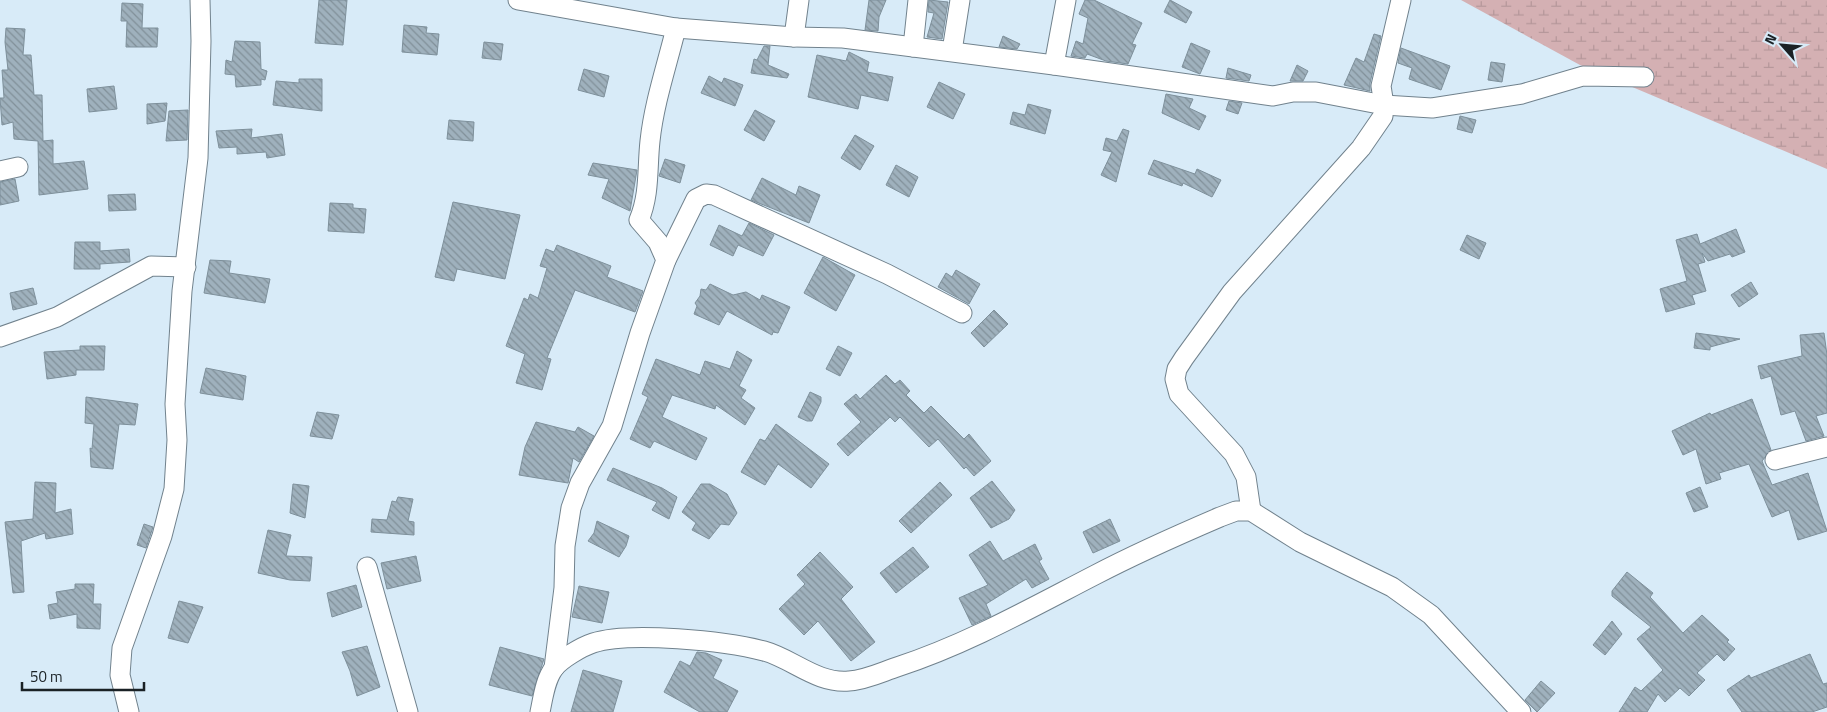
<svg xmlns="http://www.w3.org/2000/svg" width="1827" height="712" viewBox="0 0 1827 712" font-family="'Titillium Web',sans-serif">
	<style>
		.wetland { fill: url(#wetland-marsh) }
		.building { fill: url(#building-back-hatch); stroke: #7e909b }
		.lines { fill: none; stroke-linecap: round; stroke-linejoin: round }
		.minor-casing { stroke: #71828d; stroke-width: 21 }
		.minor { stroke: #fff; stroke-width: 19 }
	</style>
	<defs>
		<pattern id="wetland-marsh" width="20" height="14" patternUnits="userSpaceOnUse" patternTransform="scale(1.25)"><rect width="20" height="14" fill="#d4b0b3"/><path d="M1 5h8M5 5V1M11 12h8M15 12V8" fill="none" stroke="#b5979a"/></pattern>
		<pattern id="building-back-hatch" width="6" height="6" patternUnits="userSpaceOnUse" patternTransform="scale(1.25)"><rect width="6" height="6" fill="#9fb1bd"/><path d="M-1 5l2 2M0 0l6 6M5-1l2 2" fill="none" stroke="#819099"/></pattern>
	</defs>
	<rect width="100%" height="100%" fill="#d8ebf8"/>
	<polygon class="wetland" points="1461,0 1827,0 1827,169 1580,65"/>
	<g class="building">
		<polygon points="319,0 347,0 343,45 315,43"/>
		<polygon points="869,0 886,0 879,17 878,31 865,30"/>
		<polygon points="929,0 948,2 942,39 927,37 934,13 928,12"/>
		<polygon points="1085,0 1094,0 1142,23 1132,44 1136,45 1128,64 1106,61 1087,54 1085,58 1071,56 1076,41 1083,44 1088,18 1079,14"/>
		<polygon points="1170,0 1192,12 1186,23 1164,12"/>
		<polygon points="122,3 143,4 142,28 158,28 157,47 126,47 127,21 121,21"/>
		<polygon points="404,25 427,27 426,33 439,34 437,55 402,52"/>
		<polygon points="6,28 25,29 23,55 31,55 34,95 42,95 43,141 53,140 53,164 84,161 88,189 39,195 38,141 14,139 13,122 2,125 0,98 4,98 2,70 8,70 5,42"/>
		<polygon points="1374,34 1381,36 1370,83 1370,91 1344,85 1356,58 1364,62"/>
		<polygon points="1003,36 1020,44 1017,49 999,47"/>
		<polygon points="235,41 260,42 261,69 267,71 265,80 261,79 261,85 236,87 235,75 225,74 226,60 232,62"/>
		<polygon points="484,42 503,44 501,60 482,58"/>
		<polygon points="1191,43 1210,51 1200,74 1182,67"/>
		<polygon points="764,46 770,46 768,65 789,74 787,78 751,73 754,59 757,60"/>
		<polygon points="1401,48 1450,66 1441,90 1409,79 1412,68 1398,63"/>
		<polygon points="849,52 869,62 867,72 893,77 888,101 861,95 858,109 808,97 817,55 846,61"/>
		<polygon points="1491,62 1505,64 1502,82 1488,80"/>
		<polygon points="1297,65 1308,71 1303,81 1290,81"/>
		<polygon points="1228,68 1251,75 1249,81 1226,78"/>
		<polygon points="584,69 609,76 604,97 578,90"/>
		<polygon points="709,76 722,83 724,78 743,85 735,106 701,93"/>
		<polygon points="299,79 322,79 322,111 273,105 276,81 299,83"/>
		<polygon points="939,82 965,94 953,119 927,107"/>
		<polygon points="114,86 117,109 89,112 87,89"/>
		<polygon points="1166,94 1193,99 1189,108 1206,116 1199,130 1162,113"/>
		<polygon points="1229,101 1242,103 1238,114 1226,110"/>
		<polygon points="167,103 165,121 147,124 147,104"/>
		<polygon points="1028,104 1051,110 1045,134 1010,124 1013,112 1025,115"/>
		<polygon points="188,110 187,140 166,141 169,111"/>
		<polygon points="755,110 775,121 764,141 744,130"/>
		<polygon points="1460,116 1476,120 1472,133 1457,129"/>
		<polygon points="449,120 474,122 473,141 447,139"/>
		<polygon points="252,129 251,138 282,134 285,155 267,158 266,152 237,154 237,147 219,148 216,131"/>
		<polygon points="1123,129 1129,131 1116,182 1101,175 1112,152 1103,150 1106,138 1117,141"/>
		<polygon points="855,135 874,146 860,170 841,158"/>
		<polygon points="665,159 685,165 680,183 659,176"/>
		<polygon points="1154,160 1195,174 1197,169 1221,180 1212,197 1183,183 1182,186 1148,174"/>
		<polygon points="593,163 637,170 630,211 602,198 609,179 588,175"/>
		<polygon points="896,165 918,177 909,197 886,185"/>
		<polygon points="762,178 796,195 799,186 820,195 809,223 751,200"/>
		<polygon points="15,179 19,201 0,205 0,182"/>
		<polygon points="135,194 136,210 109,211 108,195"/>
		<polygon points="453,202 520,215 505,279 457,269 454,281 435,277"/>
		<polygon points="330,203 353,204 353,208 366,209 364,233 328,231"/>
		<polygon points="749,223 774,235 763,256 738,245 733,256 710,245 719,225 742,236"/>
		<polygon points="1736,229 1745,252 1732,257 1730,254 1708,261 1702,253 1705,262 1698,264 1706,291 1692,295 1695,304 1666,312 1660,289 1687,281 1676,240 1697,234 1700,244"/>
		<polygon points="1467,235 1486,243 1479,259 1460,250"/>
		<polygon points="75,242 100,242 100,251 129,249 130,262 100,264 100,269 74,269"/>
		<polygon points="557,245 611,266 607,277 643,291 635,312 575,290 547,358 551,359 542,390 516,383 525,354 506,346 524,298 528,300 530,294 538,298 547,268 540,266 546,249 554,252"/>
		<polygon points="823,257 855,275 836,311 804,293"/>
		<polygon points="210,260 231,261 229,273 270,279 265,303 204,293"/>
		<polygon points="956,270 980,284 969,304 938,287 946,273 952,277"/>
		<polygon points="1751,282 1758,294 1739,307 1731,295"/>
		<polygon points="710,284 733,295 746,292 760,300 762,295 790,307 778,333 773,332 772,335 727,311 719,325 694,314 697,306 695,303 700,296 701,289 706,290"/>
		<polygon points="33,288 37,304 13,310 10,293"/>
		<polygon points="994,310 1008,324 984,347 971,333"/>
		<polygon points="1696,333 1740,339 1710,347 1710,350 1694,348"/>
		<polygon points="1824,333 1827,355 1827,413 1816,416 1824,436 1806,441 1795,411 1781,415 1771,376 1761,379 1758,366 1802,356 1800,335"/>
		<polygon points="80,346 105,346 104,370 76,370 76,375 47,379 44,352 80,350"/>
		<polygon points="838,346 852,353 840,376 826,369"/>
		<polygon points="737,351 752,360 739,386 746,390 741,398 755,408 745,425 716,405 715,409 672,395 662,417 707,438 696,460 654,441 650,448 630,439 648,397 642,394 656,359 700,375 705,361 730,369"/>
		<polygon points="206,368 246,376 243,400 200,393"/>
		<polygon points="886,375 895,384 900,380 910,391 906,395 924,413 931,406 964,439 969,434 991,461 974,476 966,467 964,469 938,439 929,447 900,417 895,422 890,417 848,456 837,444 861,422 844,404 856,394 860,399"/>
		<polygon points="810,392 821,397 821,402 812,421 807,421 798,417"/>
		<polygon points="86,397 138,404 135,425 119,424 113,469 91,467 90,448 92,449 94,424 85,423"/>
		<polygon points="1752,399 1771,450 1762,461 1772,485 1808,473 1827,531 1798,540 1789,510 1772,517 1749,464 1719,473 1721,479 1706,484 1696,449 1683,455 1672,431 1710,413 1711,415"/>
		<polygon points="317,412 339,415 332,439 310,436"/>
		<polygon points="536,422 575,432 578,427 594,436 579,462 573,458 568,483 519,475 525,447"/>
		<polygon points="776,424 829,464 811,488 778,464 765,485 741,472 760,439 765,441"/>
		<polygon points="613,468 662,488 677,497 669,519 652,510 657,502 607,480"/>
		<polygon points="992,481 1015,510 1009,519 991,528 970,498"/>
		<polygon points="35,482 56,483 55,513 71,509 73,534 46,539 45,533 21,541 24,592 13,593 5,522 33,519"/>
		<polygon points="940,482 952,495 911,533 899,521"/>
		<polygon points="293,484 309,486 305,518 290,513"/>
		<polygon points="701,484 710,484 727,494 737,513 729,525 721,524 709,539 692,530 696,523 682,512"/>
		<polygon points="1700,487 1708,507 1694,512 1686,493"/>
		<polygon points="398,497 413,499 408,521 414,522 414,535 371,532 372,519 387,520 392,501 396,502"/>
		<polygon points="1110,519 1120,541 1093,553 1083,532"/>
		<polygon points="597,521 629,536 626,546 619,557 588,541 594,533"/>
		<polygon points="144,524 153,527 146,548 137,545"/>
		<polygon points="268,530 291,535 286,556 312,557 310,581 290,580 258,573"/>
		<polygon points="990,541 1003,561 1035,544 1042,559 1039,561 1049,579 1032,588 1026,579 986,604 991,616 972,625 959,598 988,585 969,555"/>
		<polygon points="913,547 929,567 896,593 880,573"/>
		<polygon points="820,552 853,587 841,599 875,642 851,661 818,621 804,635 779,609 805,584 797,575"/>
		<polygon points="416,556 421,581 387,589 381,563"/>
		<polygon points="1627,572 1653,593 1650,597 1683,633 1702,615 1729,640 1727,642 1735,649 1724,661 1717,654 1697,673 1705,680 1689,696 1680,688 1665,702 1658,694 1647,712 1619,712 1635,687 1641,691 1663,670 1637,639 1651,627 1612,596 1612,591"/>
		<polygon points="75,584 94,584 93,604 101,604 100,629 77,628 77,614 50,619 48,605 58,603 56,592 75,589"/>
		<polygon points="356,585 362,607 332,617 327,593"/>
		<polygon points="579,586 609,592 602,623 572,617"/>
		<polygon points="179,601 203,607 188,643 168,638"/>
		<polygon points="1612,621 1622,634 1605,655 1593,645"/>
		<polygon points="367,646 380,687 357,696 350,671 342,652"/>
		<polygon points="500,647 544,659 532,696 489,685"/>
		<polygon points="697,652 706,653 722,660 713,678 738,691 727,712 700,712 664,692 680,661 690,666"/>
		<polygon points="1810,654 1823,684 1827,683 1827,707 1812,712 1742,712 1727,690 1749,675 1751,678"/>
		<polygon points="583,670 622,681 613,712 571,712"/>
		<polygon points="1541,681 1555,693 1537,712 1525,700"/>
	</g>
	<g class="lines">
		<defs>
			<g id="minor">
				<polyline points="518,0 676,28 794,37 843,38 1054,65 1273,96 1293,92 1316,92 1384,105 1432,108 1522,94 1583,76 1644,77"/>
				<polyline points="794,37 799,0"/>
				<polyline points="913,47 918,0"/>
				<polyline points="952,51 960,0"/>
				<polyline points="1054,65 1066,0"/>
				<polyline points="0,171 18,167"/>
				<polyline points="666,260 696,199 706,194 714,195 887,274 962,313"/>
				<polyline points="0,337 57,317 151,266 186,267"/>
				<polyline points="1775,460 1827,447"/>
				<polyline points="1251,511 1246,477 1234,454 1179,394 1175,379 1177,369 1184,358 1232,292 1361,148 1383,116 1384,105 1381,86 1401,0"/>
				<polyline points="367,567 408,712"/>
				<path d="M 554,668 L 564,588 L 565,546 L 571,508 L 580,483 L 612,426 L 640,333 L 666,260 L 658,242 L 639,220 C 650,194 647,168 650,141 C 654,103 667,65 676,28"/>
				<polyline points="129,712 120,675 122,648 162,536 174,489 177,440 175,404 182,291 198,158 201,41 200,0"/>
				<path d="M 540,712 C 543,698 545,680 554,668 C 561,659 581,647 593,643 C 629,631 726,641 764,651 C 793,659 817,684 849,681 C 866,680 882,672 897,667 C 967,644 1029,609 1095,575 C 1135,554 1178,535 1220,517 L 1236,511 L 1251,511 L 1300,542 L 1392,587 L 1431,615 L 1521,712"/>
			</g>
		</defs>
		<use href="#minor" class="minor-casing"/>
		<use href="#minor" class="minor"/>
	</g>
	<g transform="translate(1782 45) rotate(297)" stroke="#d8ebf8" stroke-width="4" paint-order="stroke">
	<path d="M0-4L9 19L0 12L-9 19Z" fill="#1a2125"/>
	<text y="-8" font-size="14" font-weight="bold" text-anchor="middle" fill="#1a2125">N</text>
	</g>
	<path d="M22 682v8h122v-8" fill="none" stroke="#1a2125" stroke-width="2.5"/>
	<text x="30" y="682" font-size="15" fill="#1a2125" stroke="#d8ebf8" stroke-width="4" paint-order="stroke">50 m</text>
</svg>
